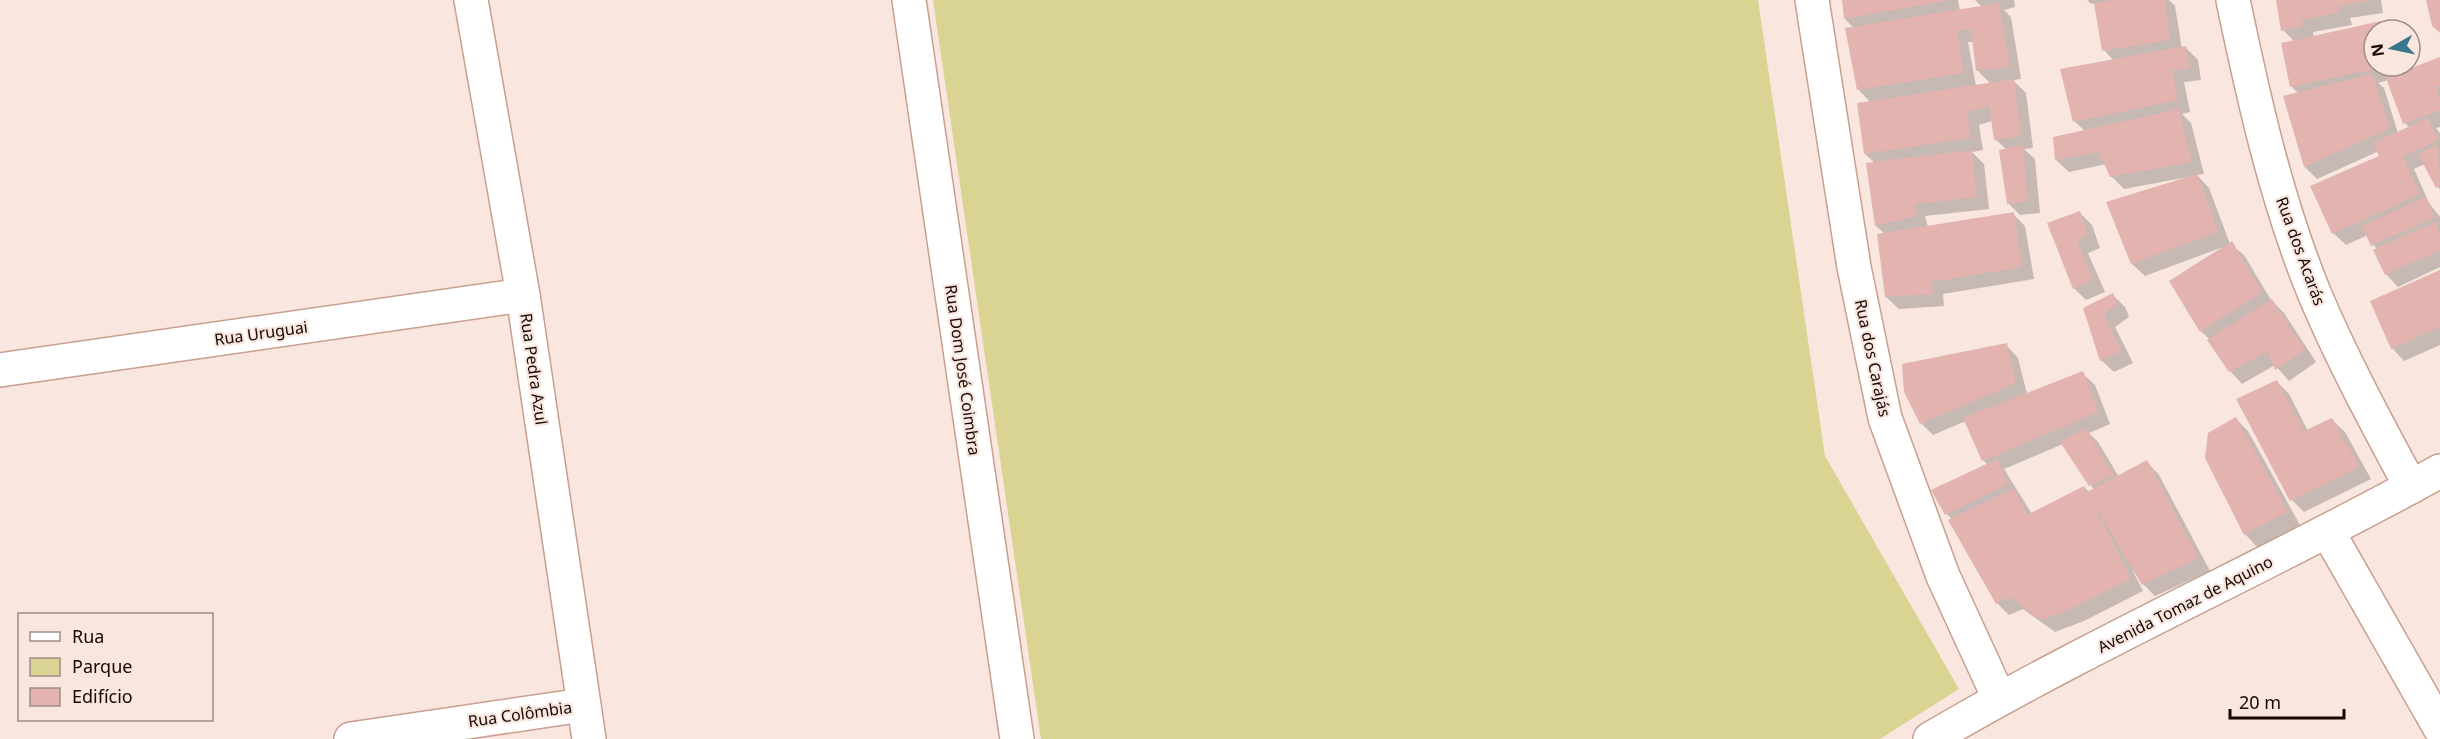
<svg xmlns="http://www.w3.org/2000/svg" width="2440" height="739" viewBox="0 0 2440 739" font-family="'Noto Sans',sans-serif">
	<style>
		.green { fill: #dad493 }
		.shadow { fill: #0003; fill-rule: evenodd }
		.building { fill: #e3b3b0 }
		.lines { fill: none; stroke-linecap: round; stroke-linejoin: round }
		.street-casing { stroke: #c99f8e; stroke-width: 36 }
		.secondary-casing { stroke: #c99f8e; stroke-width: 36 }
		.street { stroke: #fff; stroke-width: 33 }
		.secondary { stroke: #fff; stroke-width: 33 }
		.labels { text-anchor: middle; dominant-baseline: central; stroke-width: 4.5; stroke-linejoin: round; paint-order: stroke }
		.street-label { font-size: 16px; fill: #170804; stroke: #f8e6df }
	</style>
	<rect width="100%" height="100%" fill="#f8e6df"/>
	<polygon class="green" points="933,0 1758,0 1825,456 1959,689 1880,739 1041,739"/>
	<g class="shadow">
		<path d="M 1843,0 L 1958,0 L 1960,11 L 1982,7 L 1975,0 L 2014,0 L 2015,7 L 2004,10 L 2011,17 L 2021,79 L 2013,80 L 2026,93 L 2033,148 L 2024,149 L 2035,159 L 2040,213 L 2020,215 L 2008,203 L 2007,150 L 1995,139 L 1992,121 L 1979,125 L 1983,150 L 1972,152 L 1984,164 L 1989,209 L 1925,216 L 1928,227 L 2013,214 L 2025,226 L 2034,279 L 1943,294 L 1944,306 L 1899,309 L 1886,297 L 1885,234 L 1876,226 L 1875,163 L 1865,154 L 1871,103 L 1858,89 L 1854,28 L 1845,19 ZM 1968,42 L 1974,42 L 1977,70 L 1991,84 L 1976,86 Z"/>
		<polygon points="2087,0 2169,0 2175,6 2182,49 2186,48 2198,60 2201,80 2184,82 2190,112 2182,114 2191,123 2204,174 2197,175 2209,188 2230,244 2244,255 2271,300 2284,313 2316,362 2289,381 2275,365 2242,384 2230,371 2210,340 2201,331 2223,247 2145,276 2132,264 2108,203 2183,180 2183,178 2124,189 2111,176 2106,164 2069,172 2056,160 2085,131 2074,121 2114,61 2104,50 2095,3 2091,4"/>
		<path d="M 2278,0 L 2381,0 L 2383,13 L 2350,18 L 2352,25 L 2313,32 L 2314,37 L 2381,23 L 2388,30 L 2374,30 L 2374,66 L 2400,66 L 2402,74 L 2440,59 L 2440,127 L 2436,128 L 2440,133 L 2440,190 L 2425,164 L 2414,169 L 2429,203 L 2440,217 L 2440,267 L 2398,287 L 2386,274 L 2377,250 L 2368,235 L 2346,245 L 2333,233 L 2381,156 L 2379,151 L 2317,179 L 2305,167 L 2285,97 L 2299,94 L 2292,87 L 2294,41 L 2283,30 ZM 2388,80 L 2405,123 L 2410,128 L 2398,133 L 2384,88 L 2378,83 Z"/>
		<polygon points="2080,213 2092,225 2100,248 2088,253 2105,292 2086,300 2074,288 2049,224"/>
		<polygon points="2440,271 2440,345 2404,361 2392,348"/>
		<polygon points="2113,295 2125,307 2129,317 2115,327 2133,363 2114,372 2101,360 2085,308"/>
		<path d="M 2006,345 L 2018,358 L 2027,394 L 2082,373 L 2095,385 L 2110,424 L 2089,433 L 2098,442 L 2119,477 L 2147,462 L 2159,475 L 2210,571 L 2155,596 L 2143,584 L 2135,570 L 2133,571 L 2143,591 L 2084,621 L 2055,632 L 2023,609 L 2009,615 L 1997,603 L 1952,520 L 1947,514 L 1988,465 L 1983,460 L 1966,421 L 1933,435 L 1921,423 ZM 2063,444 L 2094,490 L 2089,492 L 2084,487 L 2032,514 L 2004,469 Z"/>
		<polygon points="2277,382 2289,394 2308,431 2332,420 2345,432 2371,479 2304,512 2292,500"/>
		<polygon points="2236,419 2248,431 2300,525 2257,547 2245,534 2206,458"/>
	</g>
	<g class="building">
		<polygon points="1842,0 1944,0 1944,1 1844,19"/>
		<polygon points="2115,0 2165,0 2170,40 2102,51 2094,3"/>
		<polygon points="2276,0 2367,0 2367,1 2339,6 2340,13 2301,20 2302,27 2281,31"/>
		<polygon points="2426,0 2440,0 2440,33 2432,26"/>
		<polygon points="1999,3 2010,67 1976,71 1971,30 1957,30 1964,73 1857,90 1845,28"/>
		<polygon points="2381,21 2383,30 2374,30 2374,66 2383,67 2290,87 2281,43"/>
		<polygon points="2186,46 2190,68 2172,70 2178,100 2073,122 2060,69"/>
		<polygon points="2440,57 2440,85 2436,87 2440,98 2440,110 2403,124 2386,78"/>
		<polygon points="2372,74 2390,128 2304,167 2283,96"/>
		<polygon points="2014,79 2021,136 1994,140 1989,106 1967,112 1971,138 1864,154 1857,103"/>
		<polygon points="2179,109 2192,162 2110,177 2099,152 2055,160 2053,137"/>
		<polygon points="2428,118 2438,140 2403,156 2420,194 2332,234 2310,186 2379,156 2373,143"/>
		<polygon points="2438,144 2440,186 2436,188 2418,154"/>
		<polygon points="2023,145 2028,201 2007,204 1999,150"/>
		<polygon points="1972,150 1977,197 1914,204 1917,216 1875,226 1866,163"/>
		<polygon points="2197,174 2219,232 2131,264 2106,202"/>
		<polygon points="2425,197 2435,217 2371,246 2362,226"/>
		<polygon points="2080,211 2088,235 2077,240 2093,279 2073,289 2047,223"/>
		<polygon points="2014,212 2022,267 1931,282 1933,294 1885,297 1877,234"/>
		<polygon points="2435,222 2440,233 2440,250 2385,275 2373,250"/>
		<polygon points="2232,241 2262,292 2200,332 2169,281"/>
		<polygon points="2440,270 2440,327 2391,349 2370,301"/>
		<polygon points="2113,293 2117,304 2104,314 2121,351 2100,361 2083,308"/>
		<polygon points="2272,299 2305,350 2275,370 2267,351 2229,372 2207,340"/>
		<polygon points="2007,343 2016,383 1920,424 1904,392 1902,364"/>
		<polygon points="2083,371 2099,412 1982,461 1963,418"/>
		<polygon points="2277,380 2304,431 2332,418 2360,467 2290,501 2236,399"/>
		<polygon points="2236,417 2288,512 2244,535 2205,458 2208,433"/>
		<polygon points="2086,428 2114,475 2089,486 2060,442"/>
		<polygon points="1997,459 2009,484 1945,515 1931,490"/>
		<polygon points="2147,460 2199,558 2142,585 2091,499 2131,579 2072,609 2041,620 2010,597 1996,604 1948,520 2014,488 2027,515 2084,486 2087,492"/>
	</g>
	<g class="lines">
		<defs>
			<g id="street">
				<polyline points="1812,0 1854,267 1885,418 1943,576 1999,698"/>
				<path d="M 2233,0 C 2254,100 2276,200 2315,295 C 2343,361 2377,424 2411,487"/>
				<polyline points="0,370 523,295"/>
				<polyline points="2328,532 2440,728"/>
				<polyline points="351,739 583,705"/>
			</g>
			<g id="secondary">
				<polyline points="471,0 523,295 589,739"/>
				<polyline points="909,0 1017,739"/>
				<path d="M 1930,739 C 2095,642 2272,564 2440,471"/>
			</g>
		</defs>
		<use href="#street" class="street-casing"/>
		<use href="#secondary" class="secondary-casing"/>
		<use href="#street" class="street"/>
		<use href="#secondary" class="secondary"/>
	</g>
	<g class="labels">
		<g class="street-label">
			<text transform="translate(2301 251) rotate(70)">Rua dos Acarás</text>
			<text transform="translate(261 333) rotate(-8)">Rua Uruguai</text>
			<text transform="translate(1873 358) rotate(78)">Rua dos Carajás</text>
			<text transform="translate(534 369) rotate(82)">Rua Pedra Azul</text>
			<text transform="translate(963 370) rotate(82)">Rua Dom José Coimbra</text>
			<text transform="translate(2185 604) rotate(-27)">Avenida Tomaz de Aquino</text>
			<text transform="translate(520 714) rotate(-8)">Rua Colômbia</text>
		</g>
	</g>
	<rect x="18" y="613" width="195" height="108" fill="#f8e6df" stroke="#9e8d87" stroke-width="1.5"/>
	<rect x="30" y="632" width="30" height="9" fill="#ffffff" stroke="#9e8d87" stroke-width="1.5"/>
	<text x="72" y="643" font-size="18" fill="#170804">Rua</text>
	<rect x="30" y="658" width="30" height="18" fill="#dad493" stroke="#9e8d87" stroke-width="1.5"/>
	<text x="72" y="673" font-size="18" fill="#170804">Parque</text>
	<rect x="30" y="688" width="30" height="18" fill="#e3b3b0" stroke="#9e8d87" stroke-width="1.5"/>
	<text x="72" y="703" font-size="18" fill="#170804">Edifício</text>
	<g transform="translate(2392 48) rotate(261)"><circle r="28" fill="#f8e6df" stroke="#9e8d87" stroke-width="1.5"/>
	<path d="M0-4.5L10 22L0 15L-10 22Z" fill="#37768b"/>
	<text y="-9" font-size="16" font-weight="bold" text-anchor="middle" fill="#170804">N</text>
	</g>
	<path d="M2230 709v9h114v-9" fill="none" stroke="#170804" stroke-width="3"/>
	<text x="2239" y="709" font-size="18" fill="#170804" stroke="#f8e6df" stroke-width="4.5" paint-order="stroke">20 m</text>
</svg>
